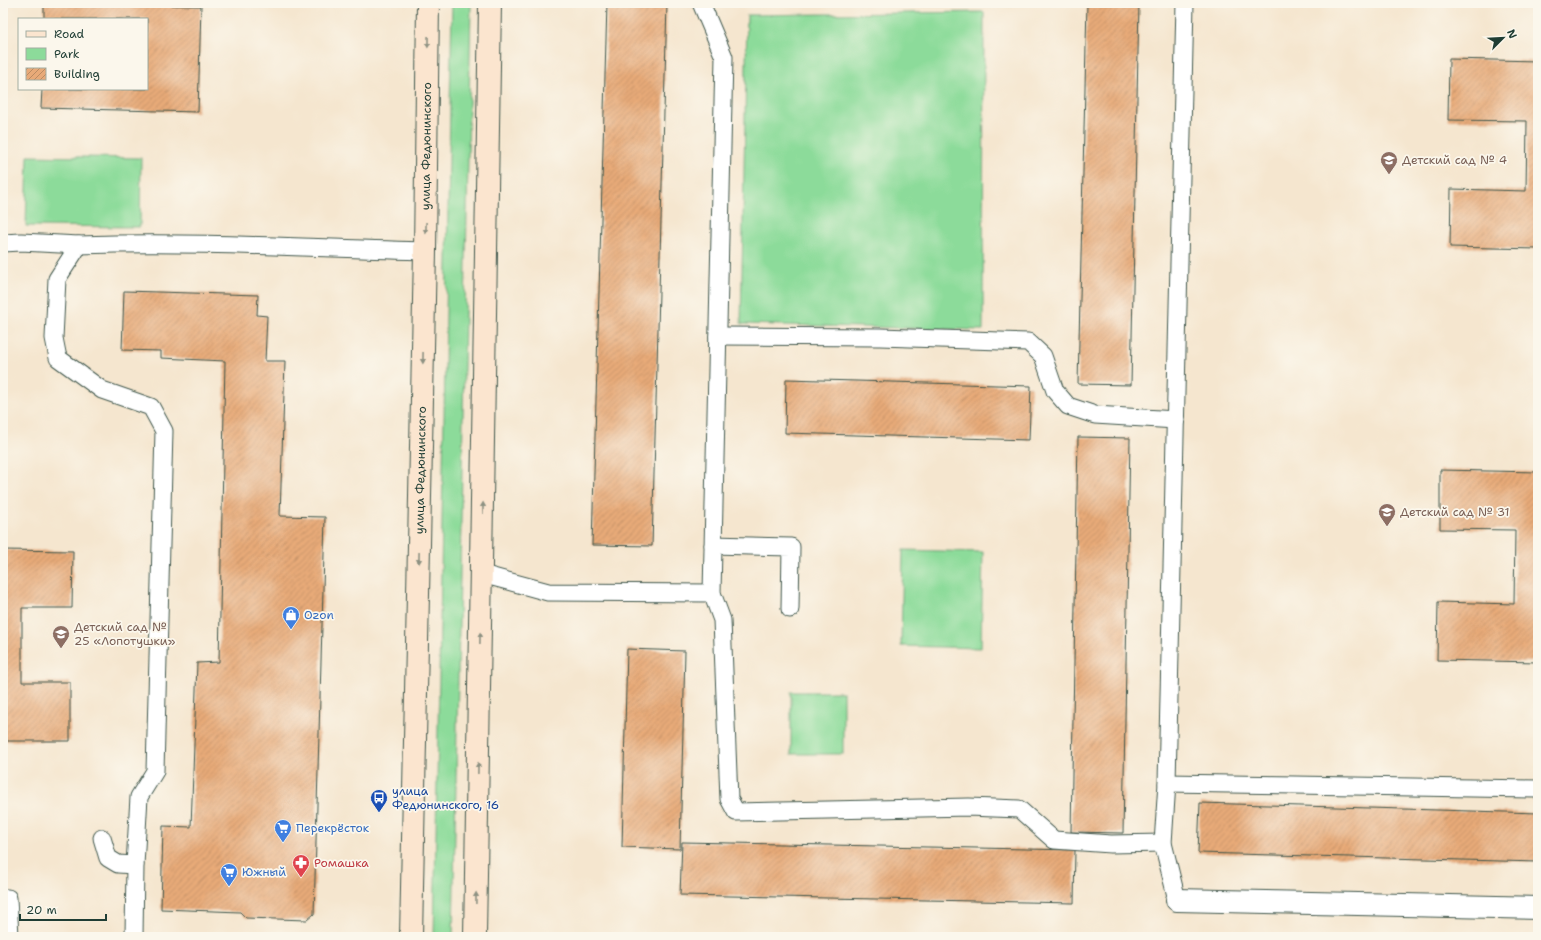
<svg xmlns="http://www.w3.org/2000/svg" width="1541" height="940" viewBox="0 0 1541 940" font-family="'Shantell Sans',sans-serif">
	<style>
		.green { fill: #8cdb9a; stroke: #568c67 }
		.building { fill: url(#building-hatch) }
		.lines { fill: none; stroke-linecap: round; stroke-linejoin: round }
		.service-casing { stroke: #3f564b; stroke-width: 19 }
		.minor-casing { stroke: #3f564b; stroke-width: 24 }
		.secondary-casing { stroke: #3f564b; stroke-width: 24 }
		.service { stroke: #fff; stroke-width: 17 }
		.minor { stroke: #fff; stroke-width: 22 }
		.secondary { stroke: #fbe5cf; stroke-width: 22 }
		.oneway { fill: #8d9182 }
		.labels { text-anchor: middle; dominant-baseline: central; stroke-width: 3.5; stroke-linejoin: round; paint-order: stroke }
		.street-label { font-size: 12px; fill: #1f3d34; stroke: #fbf7ec }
		.education-label { font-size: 12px; fill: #785e54; stroke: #fbf7ec; text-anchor: start }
		.shop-label { font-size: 12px; fill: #366cbe; stroke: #fbf7ec; text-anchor: start }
		.transit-label { font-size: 12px; fill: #164399; stroke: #fbf7ec; text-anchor: start }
		.health-label { font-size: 12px; fill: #be3a42; stroke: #fbf7ec; text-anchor: start }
	</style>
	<defs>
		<pattern id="building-hatch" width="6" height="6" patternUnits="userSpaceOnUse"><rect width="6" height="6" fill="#e8aa78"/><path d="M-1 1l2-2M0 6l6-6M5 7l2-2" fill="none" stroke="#bb8c63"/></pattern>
	</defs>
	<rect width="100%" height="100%" fill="#fbf7ec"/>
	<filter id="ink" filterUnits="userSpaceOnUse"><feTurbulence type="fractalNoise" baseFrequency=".025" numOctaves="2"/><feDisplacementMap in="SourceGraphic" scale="8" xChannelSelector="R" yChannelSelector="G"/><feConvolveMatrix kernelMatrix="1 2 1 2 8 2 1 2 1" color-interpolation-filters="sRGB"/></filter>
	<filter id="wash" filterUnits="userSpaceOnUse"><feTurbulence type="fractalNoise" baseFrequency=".012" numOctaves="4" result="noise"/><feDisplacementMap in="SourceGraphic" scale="16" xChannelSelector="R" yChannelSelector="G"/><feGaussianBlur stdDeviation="0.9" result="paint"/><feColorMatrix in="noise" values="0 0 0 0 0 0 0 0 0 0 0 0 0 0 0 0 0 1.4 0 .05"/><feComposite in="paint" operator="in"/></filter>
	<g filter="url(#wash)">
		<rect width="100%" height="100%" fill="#f5e6cf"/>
		<g class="green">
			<polygon points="452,3 471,3 453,937 434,937"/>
			<polygon points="984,12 983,330 741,324 747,15"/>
			<polygon points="28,156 141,158 140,227 26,226"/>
			<polygon points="903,550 983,552 981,648 901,646"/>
			<rect x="791" y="692" width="52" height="62"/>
		</g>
		<g id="blocks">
			<g class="building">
				<polygon points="44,3 201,6 198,112 41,108 42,89 147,89 147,19 44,19"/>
				<polygon points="607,3 667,3 652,546 592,545"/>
				<polygon points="1087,3 1139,3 1131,385 1078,384"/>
				<polygon points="1449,59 1538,61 1538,249 1450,247 1451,189 1526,191 1527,121 1448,120"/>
				<polygon points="124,291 258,295 257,315 267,316 265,361 285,361 280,516 325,517 314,914 307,920 246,918 240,912 161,909 163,826 191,827 197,663 219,662 225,361 161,358 161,351 122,350"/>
				<polygon points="786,379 1031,386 1029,440 785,433"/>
				<polygon points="1078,437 1130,438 1123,833 1071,832"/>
				<polygon points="1440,470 1538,472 1538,662 1437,660 1438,602 1514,604 1515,530 1440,529"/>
				<polygon points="3,550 73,551 72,608 22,608 22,682 70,682 70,741 3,741"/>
				<polygon points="627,649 685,651 680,849 622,847"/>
				<polygon points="1200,803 1538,813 1538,862 1198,853"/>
				<polygon points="682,842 1075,850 1074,903 680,895"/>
			</g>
		</g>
	</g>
	<g filter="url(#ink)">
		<use href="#blocks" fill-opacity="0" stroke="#3f564b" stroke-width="1"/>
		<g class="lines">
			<defs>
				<g id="service">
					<polyline points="701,3 724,57 712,593 722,620 729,799 736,812 969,807 1019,809 1054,840 1111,844 1163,843"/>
					<polyline points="3,243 21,242 79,245"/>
					<polyline points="718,336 880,337 1028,342 1043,356 1055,391 1068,406 1095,415 1176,420"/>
					<polyline points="713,545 791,547 790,609"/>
					<polyline points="482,574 548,592 712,593"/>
					<polyline points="1167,783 1538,789"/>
					<polyline points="102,838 108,858 118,864 135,865"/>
					<polyline points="3,898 8,898 10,937"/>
					<polyline points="1177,900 1163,843 1167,783 1185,3"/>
					<path d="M 134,937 L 135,865 L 139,797 L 155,771 L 164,431 L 151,407 L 102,390 L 58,358 L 54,338 L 57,279 L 79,245 C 194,241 310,248 425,251"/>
				</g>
				<polyline id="minor" points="1177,900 1538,908"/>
				<g id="secondary">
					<path id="s1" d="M 411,937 L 425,251 L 428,3"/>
					<polyline points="475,937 490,3"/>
				</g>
			</defs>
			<use href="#service" class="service-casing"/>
			<use href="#minor" class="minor-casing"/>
			<use href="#secondary" class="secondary-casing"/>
			<use href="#service" class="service"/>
			<use href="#minor" class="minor"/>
			<use href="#secondary" class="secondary"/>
		</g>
		<defs><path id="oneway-solid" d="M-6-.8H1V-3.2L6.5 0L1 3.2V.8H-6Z"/></defs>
		<g class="oneway">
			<use href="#oneway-solid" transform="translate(428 42) rotate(91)"/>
			<use href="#oneway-solid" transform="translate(426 228) rotate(91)"/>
			<use href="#oneway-solid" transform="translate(423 358) rotate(91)"/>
			<use href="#oneway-solid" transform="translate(483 508) rotate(-89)"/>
			<use href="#oneway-solid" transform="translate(419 558) rotate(91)"/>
			<use href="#oneway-solid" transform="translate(480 638) rotate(-89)"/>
			<use href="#oneway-solid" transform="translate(478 768) rotate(-89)"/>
			<use href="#oneway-solid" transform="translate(476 898) rotate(-89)"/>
		</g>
	</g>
	<defs>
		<symbol id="school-pin" viewBox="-11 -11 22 30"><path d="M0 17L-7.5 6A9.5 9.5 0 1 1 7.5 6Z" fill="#8d6e63" stroke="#fbf7ec"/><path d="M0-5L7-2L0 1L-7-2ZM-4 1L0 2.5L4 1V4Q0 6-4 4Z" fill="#fff"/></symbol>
		<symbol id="shop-pin" viewBox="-11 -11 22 30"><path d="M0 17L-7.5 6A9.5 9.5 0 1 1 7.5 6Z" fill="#3f7fe0" stroke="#fbf7ec"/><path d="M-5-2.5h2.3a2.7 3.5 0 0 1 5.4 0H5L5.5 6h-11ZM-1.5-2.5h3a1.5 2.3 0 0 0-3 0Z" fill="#fff"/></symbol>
		<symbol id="bus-pin" viewBox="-11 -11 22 30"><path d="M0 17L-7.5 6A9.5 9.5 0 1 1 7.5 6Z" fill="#1a4fb4" stroke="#fbf7ec"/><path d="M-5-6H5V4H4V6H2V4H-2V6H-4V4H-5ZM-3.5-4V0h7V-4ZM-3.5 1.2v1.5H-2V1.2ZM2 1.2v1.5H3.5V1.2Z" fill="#fff"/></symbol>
		<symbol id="supermarket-pin" viewBox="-11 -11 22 30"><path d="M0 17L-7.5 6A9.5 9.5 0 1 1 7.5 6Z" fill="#3f7fe0" stroke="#fbf7ec"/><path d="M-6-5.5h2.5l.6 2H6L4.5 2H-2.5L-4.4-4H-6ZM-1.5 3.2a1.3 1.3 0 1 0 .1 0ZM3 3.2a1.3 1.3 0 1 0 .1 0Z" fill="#fff"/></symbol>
		<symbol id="pharmacy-pin" viewBox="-11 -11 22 30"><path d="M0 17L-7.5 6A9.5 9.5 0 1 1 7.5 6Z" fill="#e0444e" stroke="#fbf7ec"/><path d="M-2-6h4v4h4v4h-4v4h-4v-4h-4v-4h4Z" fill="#fff"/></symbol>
	</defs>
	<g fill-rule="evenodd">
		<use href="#school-pin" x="1379" y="150" width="20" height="27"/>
		<use href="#school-pin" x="1377" y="502" width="20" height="27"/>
		<use href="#shop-pin" x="281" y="605" width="20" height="27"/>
		<use href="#school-pin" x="51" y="624" width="20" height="27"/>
		<use href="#bus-pin" x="369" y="788" width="20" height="27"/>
		<use href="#supermarket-pin" x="273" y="818" width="20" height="27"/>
		<use href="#pharmacy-pin" x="291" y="853" width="20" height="27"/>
		<use href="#supermarket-pin" x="219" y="862" width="20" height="27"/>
	</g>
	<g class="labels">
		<g class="street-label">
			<text stroke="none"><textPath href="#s1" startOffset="791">улица Федюнинского</textPath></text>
			<text stroke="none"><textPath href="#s1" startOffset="467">улица Федюнинского</textPath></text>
		</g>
		<g class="education-label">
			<text x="1402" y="160">Детский сад № 4</text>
			<text x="1400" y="512">Детский сад № 31</text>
			<text x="74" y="627">Детский сад №<tspan x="74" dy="14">25 «Лопотушки»</tspan></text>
		</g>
		<g class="shop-label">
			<text x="304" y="615">Ozon</text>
			<text x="296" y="828">Перекрёсток</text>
			<text x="242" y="872">Южный</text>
		</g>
		<g class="transit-label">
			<text x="392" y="791">улица<tspan x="392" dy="14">Федюнинского, 16</tspan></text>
		</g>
		<g class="health-label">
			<text x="314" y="863">Ромашка</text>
		</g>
	</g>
	<rect width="1541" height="940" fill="none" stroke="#fbf7ec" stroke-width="16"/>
	<rect x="18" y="18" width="130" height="72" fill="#fbf7ec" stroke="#a3ada2"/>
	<rect x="26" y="31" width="20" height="6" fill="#fbe5cf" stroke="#a3ada2"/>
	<text x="54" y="38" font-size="12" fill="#1f3d34">Road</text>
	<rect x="26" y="48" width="20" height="12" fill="#8cdb9a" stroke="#a3ada2"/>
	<text x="54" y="58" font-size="12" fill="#1f3d34">Park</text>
	<rect x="26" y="68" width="20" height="12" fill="url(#building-hatch)" stroke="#a3ada2"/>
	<text x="54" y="78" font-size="12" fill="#1f3d34">Building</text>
	<g transform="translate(1503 38) rotate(66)" stroke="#fbf7ec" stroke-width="3" paint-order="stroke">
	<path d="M0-3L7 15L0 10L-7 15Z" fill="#1f3d34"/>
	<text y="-6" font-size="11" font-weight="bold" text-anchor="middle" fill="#1f3d34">N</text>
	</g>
	<path d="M20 914v6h86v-6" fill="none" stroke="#1f3d34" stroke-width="2"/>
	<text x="26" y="914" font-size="12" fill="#1f3d34" stroke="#fbf7ec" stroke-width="3" paint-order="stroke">20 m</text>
</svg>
